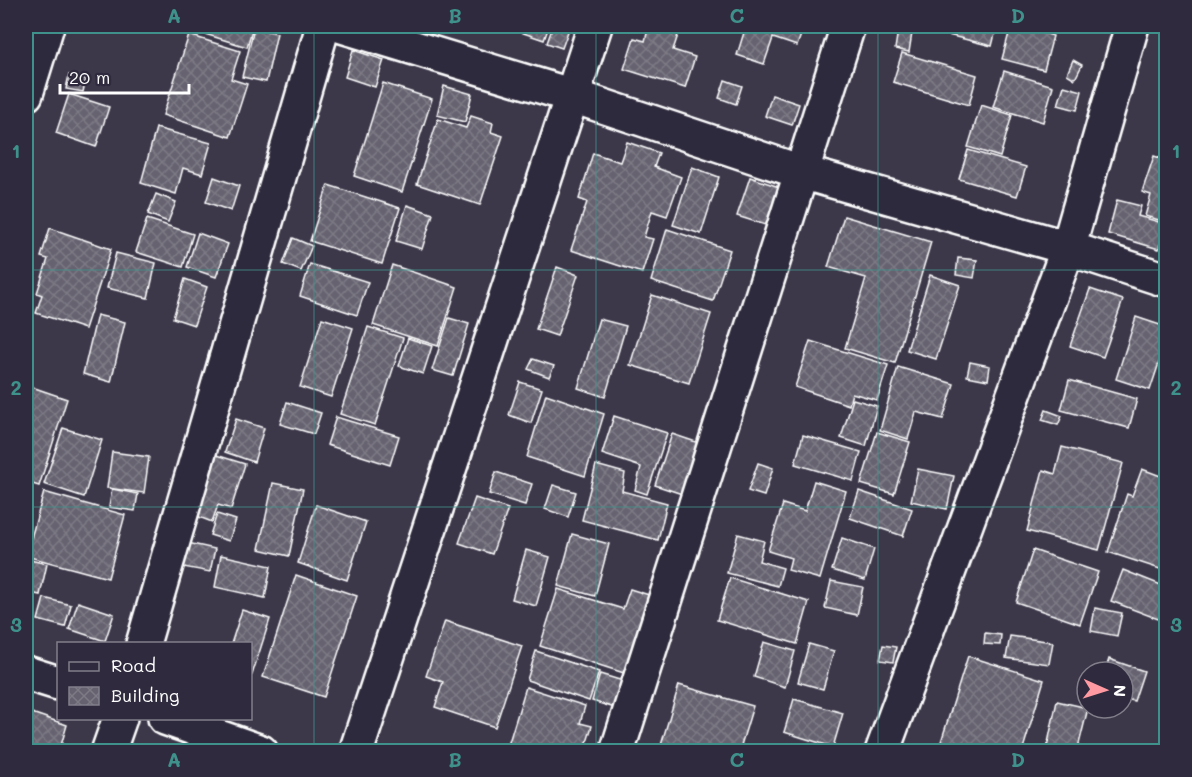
<svg xmlns="http://www.w3.org/2000/svg" width="1192" height="777" viewBox="0 0 1192 777" font-family="Mali,sans-serif">
	<style>
		.building { fill: url(#building-cross-hatch); stroke: #fff; stroke-width: 1.5 }
		.lines { fill: none; stroke-linecap: round; stroke-linejoin: round }
		.minor-casing { stroke: #fff; stroke-width: 38 }
		.minor { stroke: #2f2a3d; stroke-width: 33 }
		.grid { fill: none; stroke: #3f918b; stroke-width: 1.5; stroke-opacity: 0.55 }
		.neatline { fill: none; stroke: #3f918b; stroke-width: 2 }
		.grid-label { font-size: 20px; text-anchor: middle; font-weight: bold; fill: #3f918b }
	</style>
	<defs>
		<pattern id="building-cross-hatch" width="8" height="8" patternUnits="userSpaceOnUse" patternTransform="scale(1.5)"><rect width="8" height="8" fill="#666270"/><path d="M0 0l8 8M0 8l8-8" fill="none" stroke="#7d7a85"/></pattern>
	</defs>
	<rect width="100%" height="100%" fill="#3c3749"/>
	<filter id="ink" filterUnits="userSpaceOnUse"><feTurbulence type="fractalNoise" baseFrequency=".0167" numOctaves="2"/><feDisplacementMap in="SourceGraphic" scale="12" xChannelSelector="R" yChannelSelector="G"/><feConvolveMatrix kernelMatrix="1 2 1 2 8 2 1 2 1" color-interpolation-filters="sRGB"/></filter>
	<g filter="url(#ink)">
		<g class="building">
			<polygon points="193,26 253,26 247,47 192,30"/>
			<polygon points="503,26 549,26 544,40"/>
			<polygon points="553,26 570,26 562,48 547,43"/>
			<polygon points="649,26 678,35 673,50 695,57 685,88 624,69 634,38 645,41"/>
			<polygon points="746,26 804,26 797,46 773,38 764,64 737,55"/>
			<polygon points="925,26 997,26 992,46 924,29"/>
			<polygon points="1011,26 1042,26 1041,32 1053,36 1044,70 1002,59"/>
			<polygon points="254,28 277,33 266,82 242,77"/>
			<polygon points="898,30 912,33 909,52 895,49"/>
			<polygon points="189,35 240,51 231,79 247,84 230,137 163,115"/>
			<polygon points="353,50 384,60 375,87 345,77"/>
			<polygon points="902,53 977,75 969,105 893,82"/>
			<polygon points="1073,60 1082,65 1075,79 1067,74"/>
			<polygon points="1004,71 1053,86 1043,122 993,107"/>
			<polygon points="69,75 86,79 83,92 66,89"/>
			<polygon points="725,80 742,86 736,104 719,98"/>
			<polygon points="383,83 432,99 402,192 354,176"/>
			<polygon points="444,86 472,94 465,122 437,115"/>
			<polygon points="1064,86 1082,91 1077,110 1058,105"/>
			<polygon points="69,94 109,107 96,147 56,133"/>
			<polygon points="772,95 799,104 792,125 765,116"/>
			<polygon points="981,105 1012,115 1000,157 968,147"/>
			<polygon points="471,116 493,123 491,132 503,136 480,205 417,184 438,119 466,128"/>
			<polygon points="156,128 211,143 202,174 183,168 176,194 141,183"/>
			<polygon points="627,142 659,153 654,167 681,177 667,216 652,211 644,237 653,239 642,273 571,250 587,202 579,199 593,153 620,162"/>
			<polygon points="968,150 1026,167 1017,196 959,179"/>
			<polygon points="1154,156 1166,160 1166,222 1145,216 1151,195 1142,192"/>
			<polygon points="692,167 719,177 701,234 673,225"/>
			<polygon points="214,177 239,186 231,211 206,202"/>
			<polygon points="750,177 782,188 769,226 737,216"/>
			<polygon points="328,185 400,208 382,264 310,241"/>
			<polygon points="156,194 176,202 168,222 148,214"/>
			<polygon points="1117,200 1141,206 1138,216 1166,224 1159,249 1108,234"/>
			<polygon points="407,205 433,214 422,249 396,241"/>
			<polygon points="844,216 931,242 895,363 845,348 866,278 828,267"/>
			<polygon points="147,219 193,234 183,267 136,252"/>
			<polygon points="50,228 111,249 85,329 36,313 42,295 37,293 48,259 41,257"/>
			<polygon points="667,229 730,250 713,301 651,281"/>
			<polygon points="198,233 228,244 216,277 187,267"/>
			<polygon points="293,238 312,246 301,271 283,264"/>
			<polygon points="116,253 156,263 148,298 107,288"/>
			<polygon points="958,258 977,260 974,278 956,275"/>
			<polygon points="310,264 368,282 357,315 300,296"/>
			<polygon points="392,265 457,287 438,346 373,325"/>
			<polygon points="557,267 578,275 557,336 536,329"/>
			<polygon points="930,275 960,285 936,359 907,350"/>
			<polygon points="185,279 207,287 194,325 173,318"/>
			<polygon points="1090,289 1123,300 1103,357 1070,346"/>
			<polygon points="652,295 711,314 689,383 630,365"/>
			<polygon points="97,315 125,322 111,382 83,374"/>
			<polygon points="1136,317 1166,327 1166,342 1150,390 1116,379"/>
			<polygon points="322,318 353,328 331,397 300,387"/>
			<polygon points="449,318 469,324 453,376 432,370"/>
			<polygon points="599,319 626,326 605,397 578,388"/>
			<polygon points="368,327 403,338 375,425 340,414"/>
			<polygon points="408,338 432,346 423,374 399,366"/>
			<polygon points="810,341 888,365 877,400 852,393 849,405 795,387"/>
			<polygon points="533,359 554,366 549,377 528,369"/>
			<polygon points="970,362 990,366 988,380 967,376"/>
			<polygon points="898,367 954,384 943,419 916,412 908,439 880,430"/>
			<polygon points="1069,380 1137,399 1129,428 1061,410"/>
			<polygon points="520,382 542,389 531,423 509,415"/>
			<polygon points="26,385 67,399 39,486 26,482"/>
			<polygon points="546,394 604,414 585,476 527,457"/>
			<polygon points="853,399 877,406 866,446 841,438"/>
			<polygon points="287,402 321,413 314,434 280,424"/>
			<polygon points="1046,410 1062,416 1058,425 1042,420"/>
			<polygon points="614,416 667,433 647,494 635,490 641,467 602,454"/>
			<polygon points="336,417 399,436 390,465 327,445"/>
			<polygon points="236,419 264,428 254,462 225,452"/>
			<polygon points="63,428 102,440 84,497 44,484"/>
			<polygon points="877,432 910,442 894,494 861,484"/>
			<polygon points="672,434 699,443 682,494 655,485"/>
			<polygon points="803,435 861,452 853,481 795,464"/>
			<polygon points="1062,447 1123,463 1099,550 1027,531 1043,470 1055,474"/>
			<polygon points="112,452 149,457 144,493 107,488"/>
			<polygon points="213,454 245,464 231,509 218,505 212,522 194,515"/>
			<polygon points="758,463 773,468 764,496 748,491"/>
			<polygon points="596,465 625,473 622,491 667,503 658,540 582,520"/>
			<polygon points="918,469 954,476 947,509 911,501"/>
			<polygon points="1142,469 1166,478 1166,571 1108,552 1127,494 1132,496"/>
			<polygon points="496,472 532,484 525,505 489,494"/>
			<polygon points="814,481 846,491 820,579 788,570 791,558 768,551 783,504 805,511"/>
			<polygon points="273,483 303,489 289,556 259,549"/>
			<polygon points="553,485 576,492 568,517 545,509"/>
			<polygon points="112,489 138,494 135,511 109,507"/>
			<polygon points="859,491 912,509 903,536 850,518"/>
			<polygon points="44,492 125,515 108,578 26,556"/>
			<polygon points="475,498 508,509 492,554 459,543"/>
			<polygon points="316,505 366,522 347,580 298,563"/>
			<polygon points="217,514 236,520 229,541 210,535"/>
			<polygon points="572,534 609,544 595,596 558,586"/>
			<polygon points="738,534 764,541 759,561 783,568 778,586 727,573"/>
			<polygon points="842,538 874,549 865,580 832,570"/>
			<polygon points="183,542 215,549 210,572 178,566"/>
			<polygon points="526,550 550,557 536,606 512,599"/>
			<polygon points="1033,550 1098,572 1080,624 1016,602"/>
			<polygon points="221,555 271,566 265,598 215,587"/>
			<polygon points="26,559 47,564 40,595 26,592"/>
			<polygon points="1123,570 1166,587 1166,622 1111,601"/>
			<polygon points="296,575 357,596 324,697 263,677"/>
			<polygon points="730,578 809,602 797,644 717,620"/>
			<polygon points="831,581 863,587 857,615 825,608"/>
			<polygon points="558,589 623,609 630,589 649,595 624,673 540,646"/>
			<polygon points="44,598 71,605 65,627 38,620"/>
			<polygon points="78,602 114,614 105,641 69,629"/>
			<polygon points="1095,608 1122,613 1117,636 1091,631"/>
			<polygon points="242,610 270,619 252,675 250,675 250,644 231,644"/>
			<polygon points="445,621 522,646 495,727 435,707 443,682 426,676"/>
			<polygon points="985,633 1001,635 1000,645 984,644"/>
			<polygon points="1010,636 1053,642 1049,664 1006,658"/>
			<polygon points="764,642 795,651 785,687 754,677"/>
			<polygon points="809,644 834,651 823,689 798,682"/>
			<polygon points="883,645 896,647 893,662 880,660"/>
			<polygon points="536,651 599,672 589,701 527,680"/>
			<polygon points="968,656 1044,680 1022,752 961,752 940,745"/>
			<polygon points="1109,659 1144,671 1134,701 1123,698 1123,672 1105,672"/>
			<polygon points="600,674 623,681 615,708 592,701"/>
			<polygon points="679,685 753,706 739,752 659,752"/>
			<polygon points="526,687 585,706 580,723 592,726 584,752 506,752"/>
			<polygon points="794,699 843,713 833,747 784,732"/>
			<polygon points="1057,701 1088,708 1077,752 1046,752"/>
			<polygon points="26,711 67,725 59,752 26,752"/>
		</g>
		<g class="lines">
			<defs>
				<g id="minor">
					<polyline points="342,26 573,96 801,172 1068,248 1166,280"/>
					<polyline points="26,94 47,26"/>
					<polyline points="143,644 323,26"/>
					<polyline points="26,673 58,683"/>
					<polyline points="165,718 261,752"/>
					<polyline points="108,752 120,718"/>
					<polyline points="356,752 595,26"/>
					<polyline points="617,752 848,26"/>
					<polyline points="882,752 1068,248 1132,26"/>
				</g>
			</defs>
			<use href="#minor" class="minor-casing"/>
			<use href="#minor" class="minor"/>
		</g>
	</g>
	<path class="grid" d="M 314,26 L 314,752M 596,26 L 596,752M 878,26 L 878,752M 26,270 L 1166,270M 26,507 L 1166,507"/>
	<rect width="1192" height="777" fill="none" stroke="#2f2a3d" stroke-width="66"/>
	<rect x="57" y="642" width="195" height="78" fill="#2f2a3d" stroke="#827f8b" stroke-width="1.5"/>
	<rect x="69" y="662" width="30" height="9" fill="#2f2a3d" stroke="#827f8b" stroke-width="1.5"/>
	<text x="111" y="672" font-size="18" fill="#ffffff">Road</text>
	<rect x="69" y="687" width="30" height="18" fill="url(#building-cross-hatch)" stroke="#827f8b" stroke-width="1.5"/>
	<text x="111" y="702" font-size="18" fill="#ffffff">Building</text>
	<g transform="translate(1105 690) rotate(93)"><circle r="28" fill="#2f2a3d" stroke="#827f8b" stroke-width="1.5"/>
	<path d="M0-4.5L10 22L0 15L-10 22Z" fill="#ff9aa2"/>
	<text y="-9" font-size="16" font-weight="bold" text-anchor="middle" fill="#ffffff">N</text>
	</g>
	<path d="M60 84v9h129v-9" fill="none" stroke="#ffffff" stroke-width="3"/>
	<text x="69" y="84" font-size="18" fill="#ffffff" stroke="#2f2a3d" stroke-width="4.5" paint-order="stroke">20 m</text>
	<rect x="33" y="33" width="1126" height="711" class="neatline"/>
	<g class="grid-label">
		<text x="174" y="23">A</text>
		<text x="455" y="23">B</text>
		<text x="737" y="23">C</text>
		<text x="1018" y="23">D</text>
		<text x="16" y="158">1</text>
		<text x="1176" y="158">1</text>
		<text x="16" y="395">2</text>
		<text x="1176" y="395">2</text>
		<text x="16" y="632">3</text>
		<text x="1176" y="632">3</text>
		<text x="174" y="767">A</text>
		<text x="455" y="767">B</text>
		<text x="737" y="767">C</text>
		<text x="1018" y="767">D</text>
	</g>
</svg>
